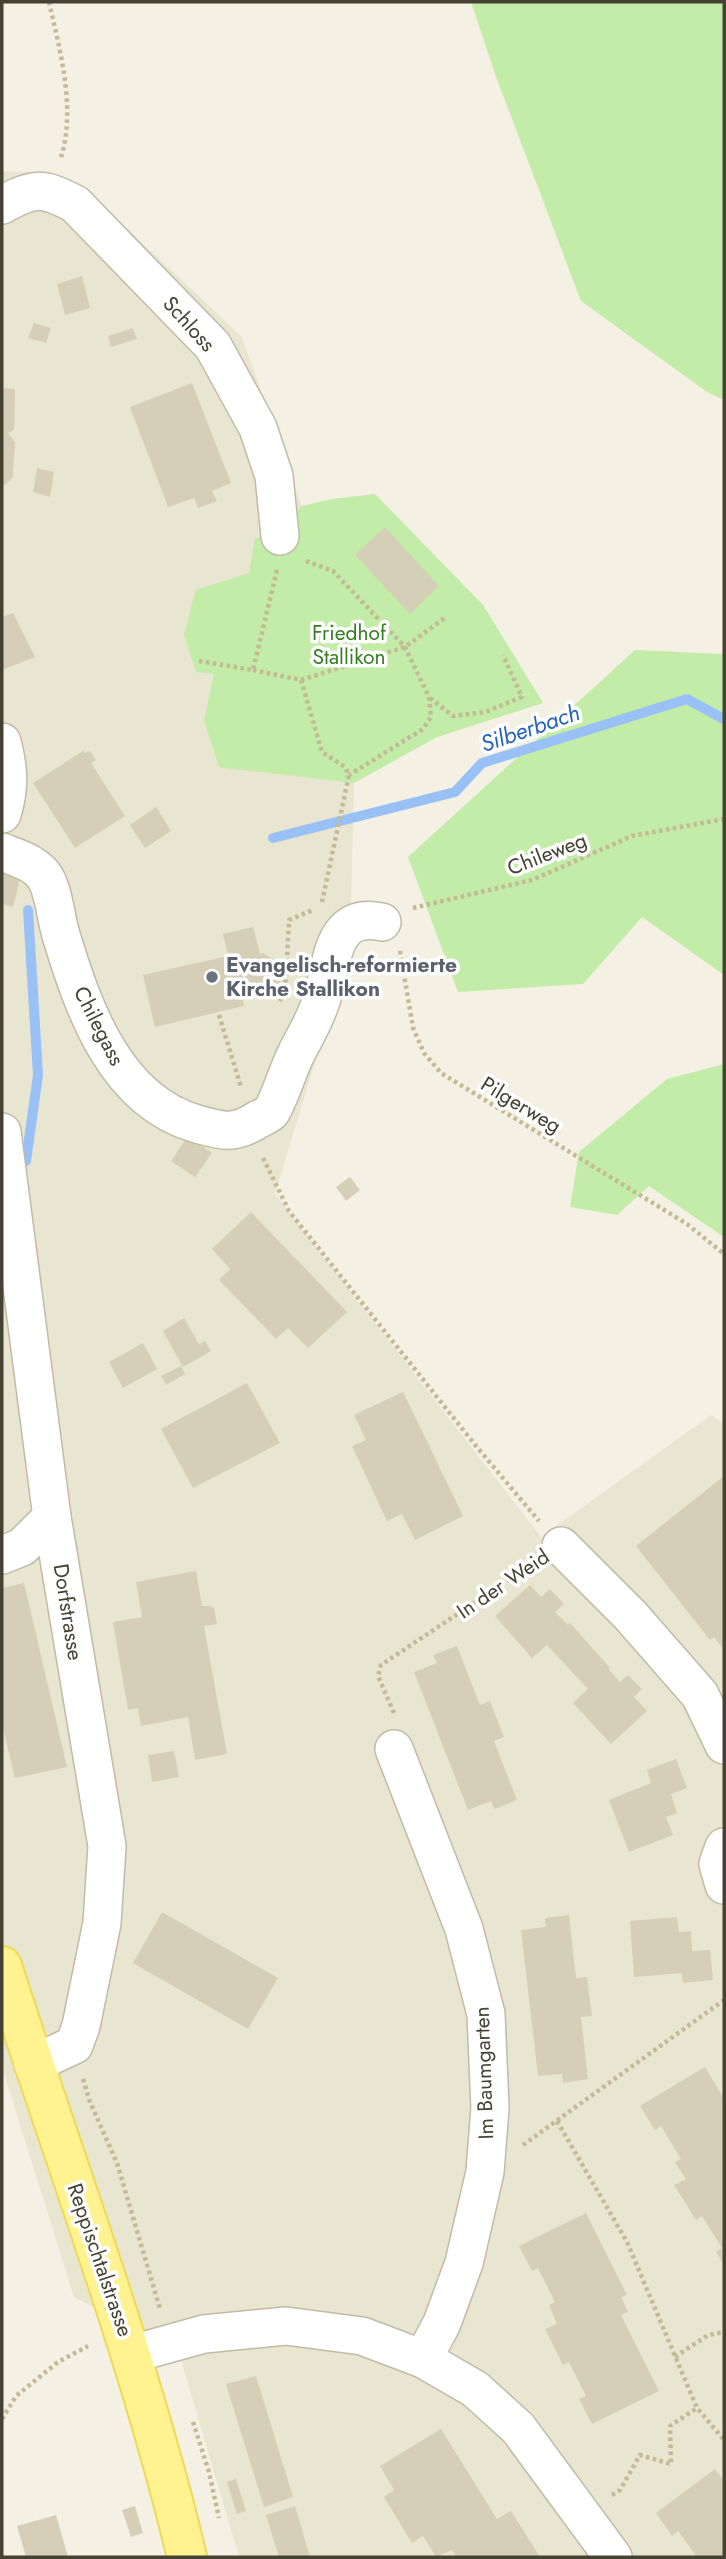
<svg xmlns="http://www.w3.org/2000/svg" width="726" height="2559" viewBox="0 0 726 2559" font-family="Jost,sans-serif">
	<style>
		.residential { fill: #e8e5d1 }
		.green { fill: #c2eca8 }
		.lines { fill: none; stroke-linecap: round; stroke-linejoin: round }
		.stream { stroke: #9ac1f6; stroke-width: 10 }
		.building { fill: #d6cfb8 }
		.minor-casing { stroke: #c0bba6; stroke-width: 40 }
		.major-casing { stroke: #eeda57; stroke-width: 42 }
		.path { stroke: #c3ba96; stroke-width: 4.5; stroke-dasharray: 3.5 3.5; stroke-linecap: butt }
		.minor { stroke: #fff; stroke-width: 37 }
		.major { stroke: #fff291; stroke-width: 38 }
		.worship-dot { fill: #6b7280; stroke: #fff; stroke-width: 2.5 }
		.labels { text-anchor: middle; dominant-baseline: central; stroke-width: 7; stroke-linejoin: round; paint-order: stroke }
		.street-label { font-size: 21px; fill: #464233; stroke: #fff }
		.park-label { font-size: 21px; fill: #357d22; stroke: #fff }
		.worship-label { font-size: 21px; font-weight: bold; fill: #5b616d; stroke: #fff; text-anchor: start }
		.water-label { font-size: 23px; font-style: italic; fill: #2361bb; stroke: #fff }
	</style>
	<rect width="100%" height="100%" fill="#f4f1e4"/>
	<polygon class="residential" points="2,171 32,172 83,187 242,337 302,506 375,494 483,605 543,703 437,737 354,783 350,947 275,1194 541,1537 711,1415 724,1424 724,2557 239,2557 179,2353 74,2297 2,2067"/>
	<g class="green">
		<polygon points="471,2 724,2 724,400 707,392 581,301 495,74"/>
		<polygon points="375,494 483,605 543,703 437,737 354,783 219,767 204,721 214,674 196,672 184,635 196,590 249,573 255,538 273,535 302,506 332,499"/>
		<polygon points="635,650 724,654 724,975 642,917 583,984 458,992 408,857"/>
		<polygon points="724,1064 724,1237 649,1186 617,1215 570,1207 579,1152 667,1079"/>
	</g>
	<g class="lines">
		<g class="stream">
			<polyline points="273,838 455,792 482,763 687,699 724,719"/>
			<polyline points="26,1161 38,1075 28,910"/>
		</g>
	</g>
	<g class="building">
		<polygon points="82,276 90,308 65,315 57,284"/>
		<polygon points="34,323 51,328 46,343 28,338"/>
		<polygon points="133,328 137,339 111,347 108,336"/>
		<polygon points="192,383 231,483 212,491 217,501 198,508 194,498 168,507 130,407"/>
		<polygon points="2,388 15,389 14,430 8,433 15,442 13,471 13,477 5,485 2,484"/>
		<polygon points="37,468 54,472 50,497 33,492"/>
		<polygon points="385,527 439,586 410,614 355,555"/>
		<polygon points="13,613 35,657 2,670 2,617"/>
		<polygon points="83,751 85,753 90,751 96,760 91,763 125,816 75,848 33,783"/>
		<polygon points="156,807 171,831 145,848 130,825"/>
		<polygon points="2,870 21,875 13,907 2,904"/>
		<polygon points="253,927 260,954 263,953 278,963 282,979 273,993 243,1000 244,1006 155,1027 143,975 228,956 223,934"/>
		<polygon points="188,1136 212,1153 195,1177 171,1161"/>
		<polygon points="350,1177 360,1190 346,1201 336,1187"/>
		<polygon points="251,1212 347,1312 308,1348 288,1328 276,1339 219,1280 230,1269 212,1249"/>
		<polygon points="184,1318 199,1344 205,1341 211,1351 183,1367 163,1331"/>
		<polygon points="143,1343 157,1369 123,1388 109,1362"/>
		<polygon points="181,1366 185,1374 166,1385 161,1376"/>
		<polygon points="247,1383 280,1443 193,1488 161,1429"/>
		<polygon points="403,1392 463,1516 415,1540 402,1514 387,1521 352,1446 366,1440 354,1415"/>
		<polygon points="724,1476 724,1650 714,1637 710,1640 636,1546"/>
		<polygon points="196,1571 202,1606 209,1606 214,1608 217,1624 204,1626 227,1754 195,1760 188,1717 141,1726 138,1708 128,1710 113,1622 142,1617 136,1582"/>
		<polygon points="24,1583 67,1767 15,1778 2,1723 2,1588"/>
		<polygon points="530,1585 541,1597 550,1589 564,1604 555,1612 568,1625 570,1623 610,1668 609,1670 620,1682 628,1675 642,1689 634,1697 647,1711 611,1744 573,1703 588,1689 547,1645 532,1658 495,1616"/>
		<polygon points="457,1646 480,1705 490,1701 504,1737 494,1741 517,1800 494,1809 491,1801 468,1810 414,1672 437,1663 433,1655"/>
		<polygon points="174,1751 179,1777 152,1782 148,1755"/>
		<polygon points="676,1759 687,1788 671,1794 677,1813 666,1817 673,1835 629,1852 609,1800 651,1783 647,1770"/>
		<polygon points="162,1912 278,1978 248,2029 133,1963"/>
		<polygon points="569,1915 576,1978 587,1977 592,2016 581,2017 588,2079 563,2083 562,2074 538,2076 521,1930 546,1927 545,1918"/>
		<polygon points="677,1917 679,1932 691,1931 692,1951 710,1950 713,1980 683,1983 682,1973 634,1977 630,1921"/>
		<polygon points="705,2067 724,2099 724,2265 716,2252 722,2248 702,2216 696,2220 674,2185 686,2179 675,2162 681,2159 661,2126 655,2130 640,2106"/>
		<polygon points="586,2213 627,2295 621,2297 628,2312 621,2315 659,2391 592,2424 579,2399 586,2396 569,2362 563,2365 545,2329 557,2324 549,2305 555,2302 538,2268 532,2271 519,2246"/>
		<polygon points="256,2376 293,2497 264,2507 226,2384"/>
		<polygon points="441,2429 497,2519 511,2511 540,2557 457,2557 452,2550 436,2557 423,2536 412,2543 384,2497 394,2490 380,2466"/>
		<polygon points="715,2469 724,2481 724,2557 697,2557 678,2531 672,2536 656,2513"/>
		<polygon points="236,2479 246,2511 237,2514 227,2482"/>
		<polygon points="135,2506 143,2533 131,2537 122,2510"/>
		<polygon points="295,2506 310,2557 279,2557 266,2515"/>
		<polygon points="56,2515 68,2557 26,2557 17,2526"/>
	</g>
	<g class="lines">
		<defs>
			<g id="minor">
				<path d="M 2,205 C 35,187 42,187 75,204 L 213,346 L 258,428 L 274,476 L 280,536"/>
				<path d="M 2,742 C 9,767 10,789 2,814"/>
				<path d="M 2,852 C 17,858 37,863 46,879 C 54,893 56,919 61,935 C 83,1008 115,1101 197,1124 C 222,1131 234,1135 257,1120 C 261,1118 268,1115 271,1112 C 278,1103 289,1067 296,1054 C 305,1036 315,1020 321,1001 C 333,966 329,911 382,922"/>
				<polyline points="2,1132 52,1517 107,1846 102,1923 81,2026 74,2045 33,2064"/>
				<polyline points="561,1546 630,1615 700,1695 724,1745"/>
				<polyline points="2,1555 22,1547 52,1517"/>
				<polyline points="394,1749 464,1929 486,2014 490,2108 485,2172 464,2263 442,2323 423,2359"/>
				<polyline points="724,1847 718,1864 724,1885"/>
				<polyline points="132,2354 204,2334 286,2326 362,2336 423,2359 475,2389 518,2428 613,2557"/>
			</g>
			<path id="major" d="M 2,1966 C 65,2163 139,2356 187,2557"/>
		</defs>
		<use href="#minor" class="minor-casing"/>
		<use href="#major" class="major-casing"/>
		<g class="path">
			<path d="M 49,2 C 60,50 77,112 60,160"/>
			<polyline points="306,561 333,571 405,647 429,697 431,717 423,729 349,775"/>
			<polyline points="199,661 253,670 277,570"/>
			<polyline points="253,670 301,680 322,752 345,767 349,775 322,902"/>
			<polyline points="301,680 405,647 446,617"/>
			<polyline points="430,698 453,716 485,712 522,697 503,655"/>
			<polyline points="413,908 532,880 632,836 724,819"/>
			<polyline points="400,951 413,1028 424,1053 441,1073 687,1224 724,1254"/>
			<polyline points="282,1001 278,995 286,980 289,920 313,910"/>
			<polyline points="219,1015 241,1087"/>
			<polyline points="263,1158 289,1211 476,1446 539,1521"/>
			<polyline points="394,1713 378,1676 381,1665 531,1565"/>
			<polyline points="83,2079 90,2102 117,2163 160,2309"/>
			<polyline points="557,2121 627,2242 697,2408 724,2440"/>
			<polyline points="523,2145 724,2000"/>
			<polyline points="675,2357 708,2335 724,2332"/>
			<polyline points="2,2419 16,2396 58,2362 88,2346"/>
			<polyline points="193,2422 209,2472 219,2518"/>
			<polyline points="612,2495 620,2490 640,2455 671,2464 670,2426 697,2408"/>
		</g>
		<use href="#minor" class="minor"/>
		<use href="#major" class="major"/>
	</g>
	<circle class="worship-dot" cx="212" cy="977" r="7"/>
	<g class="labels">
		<g class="street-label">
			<text transform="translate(189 324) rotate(48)">Schloss</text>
			<text transform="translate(547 854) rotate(-21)">Chileweg</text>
			<text transform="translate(99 1026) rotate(63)">Chilegass</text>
			<text transform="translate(521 1105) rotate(31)">Pilgerweg</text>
			<text transform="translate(503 1584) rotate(-34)">In der Weid</text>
			<text transform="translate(68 1612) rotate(81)">Dorfstrasse</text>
			<text transform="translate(484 2073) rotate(-92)">Im Baumgarten</text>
			<text transform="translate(100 2260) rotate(71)">Reppischtalstrasse</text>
		</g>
		<g class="park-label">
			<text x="349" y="633">Friedhof<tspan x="349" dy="24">Stallikon</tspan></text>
		</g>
		<g class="worship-label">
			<text x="226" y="965">Evangelisch-reformierte<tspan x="226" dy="24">Kirche Stallikon</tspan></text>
		</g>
		<g class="water-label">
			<text transform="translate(530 728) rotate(-19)">Silberbach</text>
		</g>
	</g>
	<rect width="726" height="2559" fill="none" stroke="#464233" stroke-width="7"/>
</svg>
